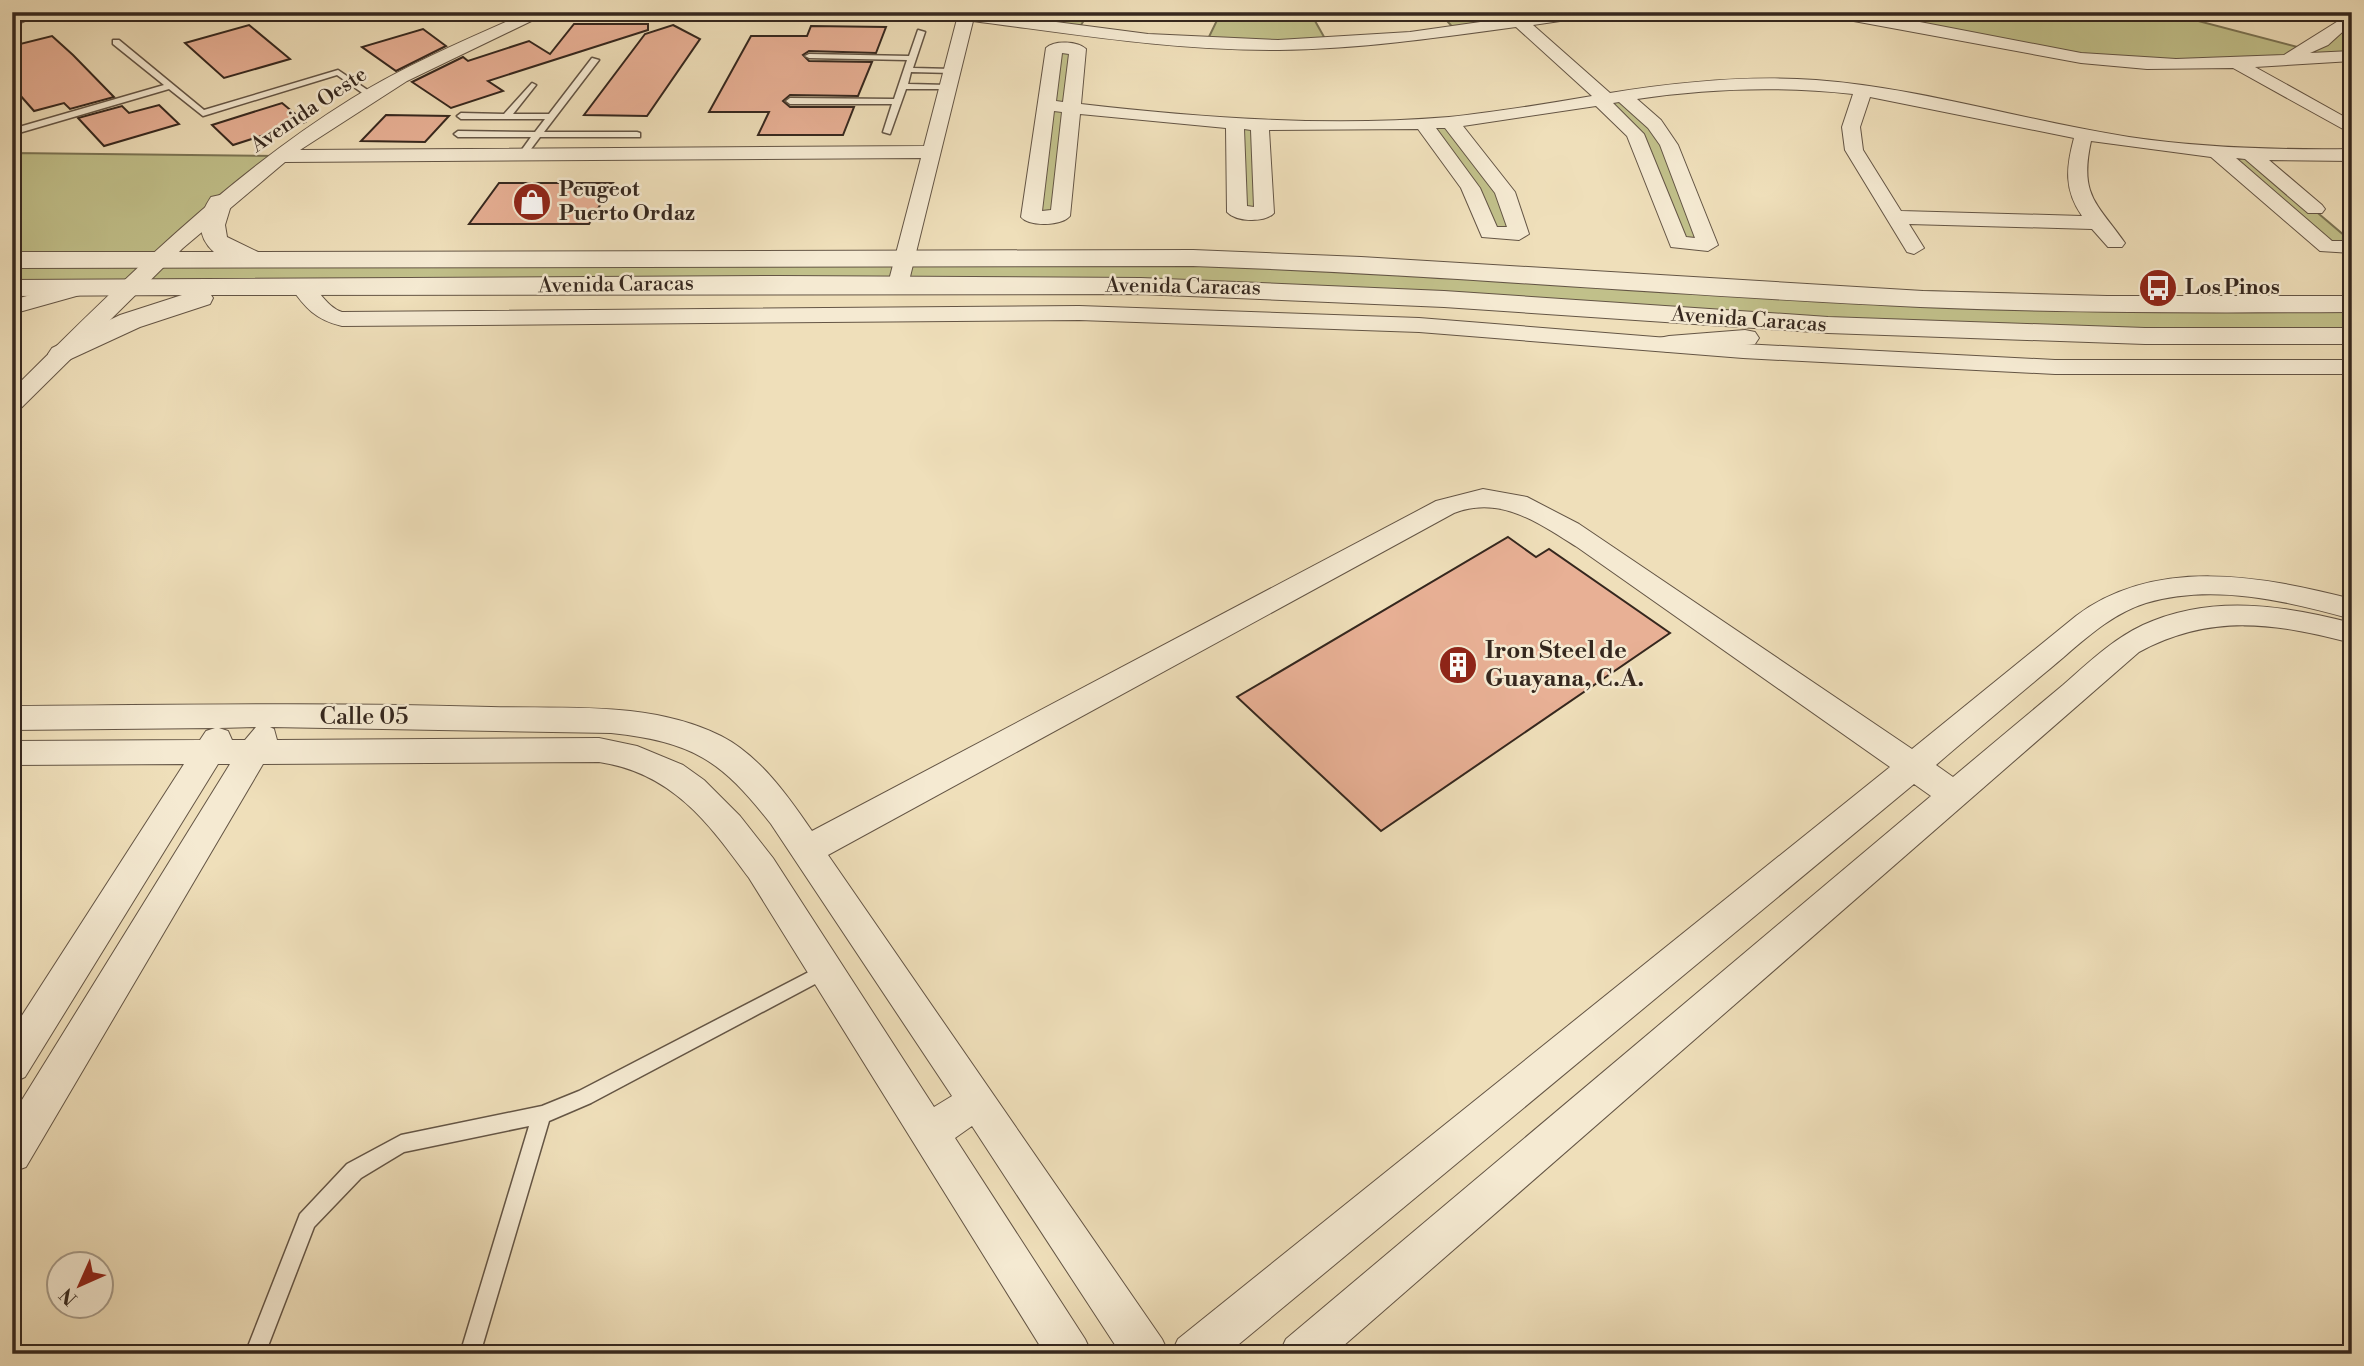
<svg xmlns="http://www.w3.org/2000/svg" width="2364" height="1366" viewBox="0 0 2364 1366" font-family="'Libre Bodoni',serif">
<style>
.green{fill:#c1c08a;stroke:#7b7454;stroke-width:2}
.building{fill:#e8b095;stroke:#35271e;stroke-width:2}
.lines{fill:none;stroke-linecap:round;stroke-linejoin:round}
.service-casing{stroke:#645545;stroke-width:3}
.minor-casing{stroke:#645545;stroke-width:2}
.tertiary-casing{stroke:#645545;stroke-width:2}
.service{fill:#f5ead2;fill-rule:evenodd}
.minor{fill:#f5ead2;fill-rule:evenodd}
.tertiary{fill:#f5ead2;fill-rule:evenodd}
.labels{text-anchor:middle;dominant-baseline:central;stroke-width:5;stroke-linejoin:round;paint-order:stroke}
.far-street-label{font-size:21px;fill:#35271e;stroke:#f5ead2}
.far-poi-label{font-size:21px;font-weight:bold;fill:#35271e;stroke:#f5ead2;text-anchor:start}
.poi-label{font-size:24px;font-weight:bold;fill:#35271e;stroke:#f5ead2;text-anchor:start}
.street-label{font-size:24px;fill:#35271e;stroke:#f5ead2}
</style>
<rect width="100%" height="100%" fill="#efdfba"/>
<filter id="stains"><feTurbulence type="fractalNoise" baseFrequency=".00286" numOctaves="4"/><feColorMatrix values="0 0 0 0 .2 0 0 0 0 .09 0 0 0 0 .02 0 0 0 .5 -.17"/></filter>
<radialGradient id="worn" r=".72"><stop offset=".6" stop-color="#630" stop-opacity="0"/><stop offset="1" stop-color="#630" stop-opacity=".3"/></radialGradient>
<path class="green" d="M991,12H1089L1078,30L989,17Z
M1221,12H1310L1328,44L1206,43Z
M1439,12H1587L1456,31Z
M1832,12H2164L2305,49L2343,23V12H2352V56L2144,64Z
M1054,48L1078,49L1060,216L1031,217Z
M1624,97L1655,124L1708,245L1678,243L1640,143L1600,100Z
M1450,122L1497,178L1519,234L1489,233L1422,123Z
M1235,124L1260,125L1264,213L1237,212Z
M2218,151L2247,153L2352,242L2327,247Z
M12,153L280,156L157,258L983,256L1644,283L2352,304V336H2145L1332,293L12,288Z"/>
<path class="building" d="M574,24H648V30L488,81L503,91L451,108L412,82L463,57L468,61L529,41L550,54Z
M249,25L290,59L224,78L185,43Z
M673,25L700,39L647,116L584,115L645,34Z
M811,26L886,27L876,53L809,51L803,55L809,61L872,62L858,96L790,95L783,101L790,107H854L843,135H758L769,112H709L751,36H807Z
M423,29L446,46L396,71L362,47Z
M52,36L73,55L114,97L70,109L64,103L34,111L12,86V46Z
M282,103L305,122L233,145L212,125Z
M159,105L179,124L104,146L78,118L122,106L129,113Z
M386,115L449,116L425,142L361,141Z
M499,183H613L589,224H469Z
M1508,537L1536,557L1549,549L1670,633L1381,831L1237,697Z"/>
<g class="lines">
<defs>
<path id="service" d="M918,30L925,32L913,68L952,69L956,71L952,73L911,72L908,84L948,85L952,87L948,89H906L890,134L883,132L892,104H790L786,101L790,98L894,99L907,60L809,58L805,56L809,54L909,56Z
M113,40H119L204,110L338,70L375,95L368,97L337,75L203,116L169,89L12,135V129L164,85L113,44Z
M592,58L599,60L544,132H637L640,133V137H540L525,157L522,158L518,155L531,137H458L454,134L458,131L535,132L545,119H461L457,116L461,113L504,114L532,83L536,85L513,114H549Z
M826,963L832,965L834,970L832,975L591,1103L549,1121L480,1354H460L529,1126L404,1152L361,1178L314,1227L265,1354H245L300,1214L347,1164L401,1135L542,1106L579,1091Z"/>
<path id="minor" d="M22,12H44L12,27V16Z
M528,12H550L407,81L300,150L924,146L957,19L843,17L835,12H979L1148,34L1278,40L1410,32L1551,12H1595L1587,17L1533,25L1610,93C1678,82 1747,75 1816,80C1922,88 2025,121 2129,137C2203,148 2277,150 2352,149V161L2269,160L2322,205L2325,209L2322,213H2308L2245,159L2236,158L2332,241H2352V253L2320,251L2211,157L2091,141C2079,196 2097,203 2125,243L2122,247H2108L2092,229L1909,224L1924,248L1914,254L1907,252L1845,150L1842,127L1853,94C1780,86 1710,88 1637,99L1661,120L1678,145L1718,245L1708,251L1671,247L1627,136L1596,106L1463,126L1515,192L1529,234L1519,240L1482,237L1461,188L1418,129L1269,130L1274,213C1265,223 1236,222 1227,212L1226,128L1080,114L1070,216C1062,226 1029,227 1021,217L1046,48C1054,40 1078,41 1086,49L1081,104C1203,118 1327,127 1449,117C1497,112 1545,104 1592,96L1516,27C1437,38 1358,49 1279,50C1176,51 1074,34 973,21L907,289L899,290L888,284L921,158L285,162L183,248L20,409L12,411V390C118,285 224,178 351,99C407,64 468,39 528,12ZM1062,53L1069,54L1063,102L1056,101ZM1870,97L2074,138C2066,168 2064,190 2082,216L1901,211L1863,150L1860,127ZM1619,102L1648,128L1660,145L1695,238L1686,237L1644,134L1613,103ZM1054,111L1062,112L1051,210L1042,211ZM1436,128H1445L1495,193L1507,227H1497L1480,188ZM1244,129L1251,130L1254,207L1247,206Z
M1824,12H1868L2081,53L2176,59L2284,55L2343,18L2351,23L2349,26L2328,45L2310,53L2352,51V61L2255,67L2352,121V134L2233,68L2147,69L2081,63L1832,17Z
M301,280C318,284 324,306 342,312L1079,306L1419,318L1743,344L2055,360H2352V374H2055L1743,358L1419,332L1079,320L342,326C316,320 305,308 290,286Z
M79,282L87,283L90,288L87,293L12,314V300Z
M1483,489L1527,497L1579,524L1912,749L2076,616C2156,556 2262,576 2352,599V619C2287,601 2213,583 2146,603C2107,615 2077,647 2046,672C2009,703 1972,734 1936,765L1953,777C1990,746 2026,716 2063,685C2088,663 2113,639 2143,625C2210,594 2283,605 2352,623V643C2275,623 2212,613 2139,652L1334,1354H1279L1286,1339L1931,796L1914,784L1227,1354H1171L1178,1339L1890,767L1577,547C1538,523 1501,495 1454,513L828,855L1162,1339L1169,1354H1121L972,1126L955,1138L1085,1339L1092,1354H1045L749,878C708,822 672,773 599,762L263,764L26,1167L12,1172V1116L230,764H218L25,1077L12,1083V1031L184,764L12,765V741L200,740L206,731L215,728L12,730V706C172,705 331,702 491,707C566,709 651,701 721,736C760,756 788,796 812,831L1436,501ZM256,727L245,740H232L228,731L219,728ZM270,727L611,733C693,742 721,760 771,824L952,1096L934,1107L773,858L740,816L704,780L683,765L637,746L599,738L277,740L274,729Z"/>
<path id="tertiary" d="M220,195L229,197L232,202L225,225L227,237L258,252L1193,250L1361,257L1923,291L2107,296H2352V312C2208,313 2064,313 1920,307C1678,296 1436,274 1193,266L12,268V252H214C196,236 198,216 211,197Z
M780,276L1141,278L1444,291L1828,317L2145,328H2352V344H2145L1828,333L1444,307L1141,294L211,295L213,298L210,304L140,327L62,363L52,360L48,354L52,348L120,315L182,295L12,296V280Z
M1745,330L1755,332L1759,338L1755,344L1669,352L1659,350L1655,344L1659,338L1669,336Z"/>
</defs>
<use href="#service" class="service-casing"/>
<use href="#minor" class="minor-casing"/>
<use href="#tertiary" class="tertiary-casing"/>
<use href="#service" class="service"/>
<use href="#minor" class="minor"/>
<use href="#tertiary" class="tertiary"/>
</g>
<defs>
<symbol id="shop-disc" viewBox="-11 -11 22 22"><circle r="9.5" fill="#8f2418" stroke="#f5ead2"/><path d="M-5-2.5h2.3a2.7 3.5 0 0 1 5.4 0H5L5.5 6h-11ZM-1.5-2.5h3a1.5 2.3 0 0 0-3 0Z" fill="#fff"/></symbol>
<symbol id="bus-disc" viewBox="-11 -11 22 22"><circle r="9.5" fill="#8f2418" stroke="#f5ead2"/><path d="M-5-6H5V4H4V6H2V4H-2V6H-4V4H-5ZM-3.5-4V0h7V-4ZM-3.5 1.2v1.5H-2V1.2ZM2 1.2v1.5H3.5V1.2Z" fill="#fff"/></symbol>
<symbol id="building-disc" viewBox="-11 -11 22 22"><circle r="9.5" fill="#8f2418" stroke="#f5ead2"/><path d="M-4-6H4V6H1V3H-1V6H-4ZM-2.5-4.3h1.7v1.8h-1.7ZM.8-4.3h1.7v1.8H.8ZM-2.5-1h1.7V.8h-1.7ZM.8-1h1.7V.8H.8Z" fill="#fff"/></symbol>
</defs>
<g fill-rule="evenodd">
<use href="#shop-disc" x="510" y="180" width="44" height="44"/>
<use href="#bus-disc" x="2136" y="266" width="44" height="44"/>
<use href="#building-disc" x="1436" y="643" width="44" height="44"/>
</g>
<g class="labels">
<g class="far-street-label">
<text transform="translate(309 110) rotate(-34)">Avenida Oeste</text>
<text transform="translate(616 285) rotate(-1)">Avenida Caracas</text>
<text transform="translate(1183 287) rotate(1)">Avenida Caracas</text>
<text transform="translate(1749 320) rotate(4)">Avenida Caracas</text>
</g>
<g class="far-poi-label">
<text x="559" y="190">Peugeot<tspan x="559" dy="24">Puerto Ordaz</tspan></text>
<text x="2185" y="288">Los Pinos</text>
</g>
<g class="poi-label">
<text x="1485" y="651">Iron Steel de<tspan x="1485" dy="28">Guayana, C.A.</tspan></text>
</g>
<g class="street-label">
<text x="364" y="717">Calle 05</text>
</g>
</g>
<rect width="2364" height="1366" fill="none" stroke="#efdfba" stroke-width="42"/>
<rect x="14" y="14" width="2336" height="1338" fill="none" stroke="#35271e" stroke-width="3.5"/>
<rect x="21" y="21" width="2322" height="1324" fill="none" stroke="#35271e" stroke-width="2"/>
<g transform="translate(80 1285) rotate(225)"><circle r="33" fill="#f5ead2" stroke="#a89c8a" stroke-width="2"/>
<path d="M0-5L12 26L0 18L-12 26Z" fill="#8f2418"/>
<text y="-10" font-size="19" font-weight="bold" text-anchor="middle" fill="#35271e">N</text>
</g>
<rect width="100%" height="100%" filter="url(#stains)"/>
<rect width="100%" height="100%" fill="url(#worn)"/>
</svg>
